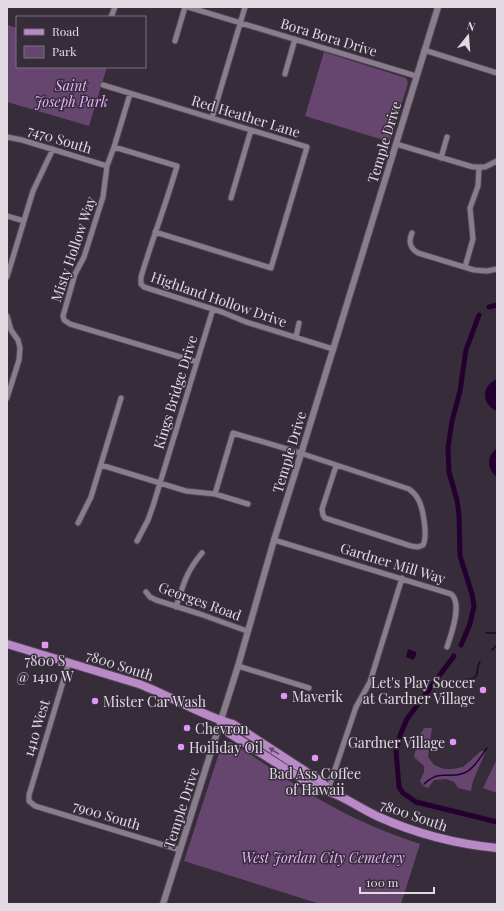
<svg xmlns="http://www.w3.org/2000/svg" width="504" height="911" viewBox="0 0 504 911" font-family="'Playfair Display',serif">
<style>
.green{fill:#66466f}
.water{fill:#24002e}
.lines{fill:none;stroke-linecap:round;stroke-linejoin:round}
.stream{stroke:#24002e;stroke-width:1.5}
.canal{stroke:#24002e;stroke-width:5}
.minor-casing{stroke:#514753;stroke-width:7}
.tertiary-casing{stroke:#514753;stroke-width:8}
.primary-casing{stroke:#514753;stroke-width:10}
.minor{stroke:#897c8c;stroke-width:5}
.tertiary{stroke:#897c8c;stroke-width:6}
.primary{stroke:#ba8ac8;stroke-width:8}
.rail{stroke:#b8b0ba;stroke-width:1.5}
.oneway{fill:#644d6c}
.poi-dot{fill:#de98f2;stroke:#362c3a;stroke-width:1.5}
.labels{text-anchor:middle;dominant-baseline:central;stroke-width:3;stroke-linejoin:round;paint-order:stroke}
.street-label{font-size:14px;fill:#e1dae3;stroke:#362c3a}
.park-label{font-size:14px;font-style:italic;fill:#ebb0fd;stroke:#362c3a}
.poi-label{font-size:14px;fill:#e1dae3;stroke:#362c3a;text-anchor:start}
</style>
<rect width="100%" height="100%" fill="#362c3a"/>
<path class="green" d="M7,25L17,28V67H107L89,126L7,102Z
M324,52L406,78L408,83L390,142L305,116Z
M424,728H432L428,757L434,765L444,769H452L463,767L481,751H486L473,781L471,791L458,788L454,782L446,779L434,780L428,788L422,785L420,781L424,772V766L414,757L418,739Z
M228,742H231C266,764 299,789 335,808C362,823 391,834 420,844L401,904H320L184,861L221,747L223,743Z
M497,759V793L483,788Z"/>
<path class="water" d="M497,379V411C481,405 481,385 497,379Z
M497,448V477C486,469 487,456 497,448Z
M408,649L416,652V656L413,660L406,657Z"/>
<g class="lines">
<path class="stream" d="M486,633H497
M492,650L497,645
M462,681C467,678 471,680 475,677C479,674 476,667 480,662
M424,784C441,768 448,780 464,773C474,769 481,756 487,748"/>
<path class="canal" d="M489,307L497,305
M461,645L470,624L474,606L472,594L460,556L459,515L457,500L449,472L448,448L452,421L460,391L466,350L479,315
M454,656L407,719L401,733L396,750L399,787L403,793L416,802L497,822"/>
<defs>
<path id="minor" d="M188,7L416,76
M111,17L115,7
M175,41L185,7
M424,50L497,73
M285,74L295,39
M103,85L307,147L271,268L155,232
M130,94L114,147L107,166L103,197L84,257L75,274L63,316L64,320L70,324L197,362
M212,118L245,7
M7,137L22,140L107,166
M396,144L473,167H485L497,161
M114,147L177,166C166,204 152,240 141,277V284L144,287L222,312L246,322L333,349
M441,158L447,137
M231,198L251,130
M7,216L24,221
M412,233C408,242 410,248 418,253L474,270L487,271L497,269
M465,267L473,239L470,208L478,186L479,168
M7,277L33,191L53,149
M7,316L11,330L18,340L20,348L19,360L7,398
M296,337L299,323
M101,465L186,491L215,494L248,504
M215,494L233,433L294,451L409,489C413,492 416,495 418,499C423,507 428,536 423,545L418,547L411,546L325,518L323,515L322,509L336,466
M78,523L91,497L121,398
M274,540L451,594C463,603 451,635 447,647
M137,541L148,520L153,506L213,309
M146,592L150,597L156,600L200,614L247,631
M176,607C184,583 186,572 202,553
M69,662L29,795V801L35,806L180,850
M238,666L309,688
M328,790L356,707L370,682L402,578"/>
<path id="tertiary" d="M163,904L238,666L274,540L301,454L438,7"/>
<path id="primary" d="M7,644L139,684C171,696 200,715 233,724L322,782L328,790
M220,721L229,733L316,788C338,792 359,808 379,817C417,834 457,844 497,848"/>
</defs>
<use href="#minor" class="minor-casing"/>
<use href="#tertiary" class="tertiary-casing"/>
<use href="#primary" class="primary-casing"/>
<use href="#minor" class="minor"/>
<use href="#tertiary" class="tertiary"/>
<use href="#primary" class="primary"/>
<path class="rail" d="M11,904H16"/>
</g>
<defs><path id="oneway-solid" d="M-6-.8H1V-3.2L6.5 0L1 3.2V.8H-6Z"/></defs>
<use class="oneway" href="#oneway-solid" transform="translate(274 751) rotate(-147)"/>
<g class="poi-dot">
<rect x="41" y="641" width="8" height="8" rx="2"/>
<circle cx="483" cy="690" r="4"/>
<circle cx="284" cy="696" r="4"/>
<circle cx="95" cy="701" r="4"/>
<circle cx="187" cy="728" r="4"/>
<circle cx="453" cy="742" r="4"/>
<circle cx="181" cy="747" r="4"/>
<circle cx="315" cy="758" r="4"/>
</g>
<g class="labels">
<g class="street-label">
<text transform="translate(329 37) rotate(17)">Bora Bora Drive</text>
<text transform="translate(246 116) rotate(17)">Red Heather Lane</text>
<text transform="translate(60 139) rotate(17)">7470 South</text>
<text transform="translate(384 142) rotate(-73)">Temple Drive</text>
<text transform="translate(73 249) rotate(-71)">Misty Hollow Way</text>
<text transform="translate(219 299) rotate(19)">Highland Hollow Drive</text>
<text transform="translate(175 392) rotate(-73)">Kings Bridge Drive</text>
<text transform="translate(289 452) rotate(-73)">Temple Drive</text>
<text transform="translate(393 563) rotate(17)">Gardner Mill Way</text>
<text transform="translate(200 601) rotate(20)">Georges Road</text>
<text transform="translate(120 665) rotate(18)">7800 South</text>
<text transform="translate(36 728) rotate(-73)">1410 West</text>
<text transform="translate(181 808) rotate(-72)">Temple Drive</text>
<text transform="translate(107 815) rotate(17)">7900 South</text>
<text transform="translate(414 815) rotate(19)">7800 South</text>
</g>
<g class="park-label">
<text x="71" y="85">Saint<tspan x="71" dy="16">Joseph Park</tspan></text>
<text x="323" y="857">West Jordan City Cemetery</text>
</g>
<g class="poi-label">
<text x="45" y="660" text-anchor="middle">7800 S<tspan x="45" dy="16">@ 1410 W</tspan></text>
<text x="475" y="682" text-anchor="end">Let's Play Soccer<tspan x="475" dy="16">at Gardner Village</tspan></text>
<text x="292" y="696">Maverik</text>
<text x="103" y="701">Mister Car Wash</text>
<text x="195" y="728">Chevron</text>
<text x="445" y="742" text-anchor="end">Gardner Village</text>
<text x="189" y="747">Hoiliday Oil</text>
<text x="315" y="773" text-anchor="middle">Bad Ass Coffee<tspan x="315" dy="16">of Hawaii</tspan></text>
</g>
</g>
<rect width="504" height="911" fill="none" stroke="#e1dae3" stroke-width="16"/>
<rect x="16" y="16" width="130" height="52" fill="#362c3a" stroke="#7a727e"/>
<rect x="24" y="29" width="20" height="6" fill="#ba8ac8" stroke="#7a727e"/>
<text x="52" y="36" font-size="12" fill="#e1dae3">Road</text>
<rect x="24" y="46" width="20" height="12" fill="#66466f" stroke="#7a727e"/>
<text x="52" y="56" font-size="12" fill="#e1dae3">Park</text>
<g transform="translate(468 36) rotate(17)" stroke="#362c3a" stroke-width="3" paint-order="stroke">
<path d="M0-3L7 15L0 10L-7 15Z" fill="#e1dae3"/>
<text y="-6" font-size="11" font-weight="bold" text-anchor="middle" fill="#e1dae3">N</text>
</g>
<path d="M360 887v6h74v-6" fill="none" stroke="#e1dae3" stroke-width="2"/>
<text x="366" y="887" font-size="12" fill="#e1dae3" stroke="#362c3a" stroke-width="3" paint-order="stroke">100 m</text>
</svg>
